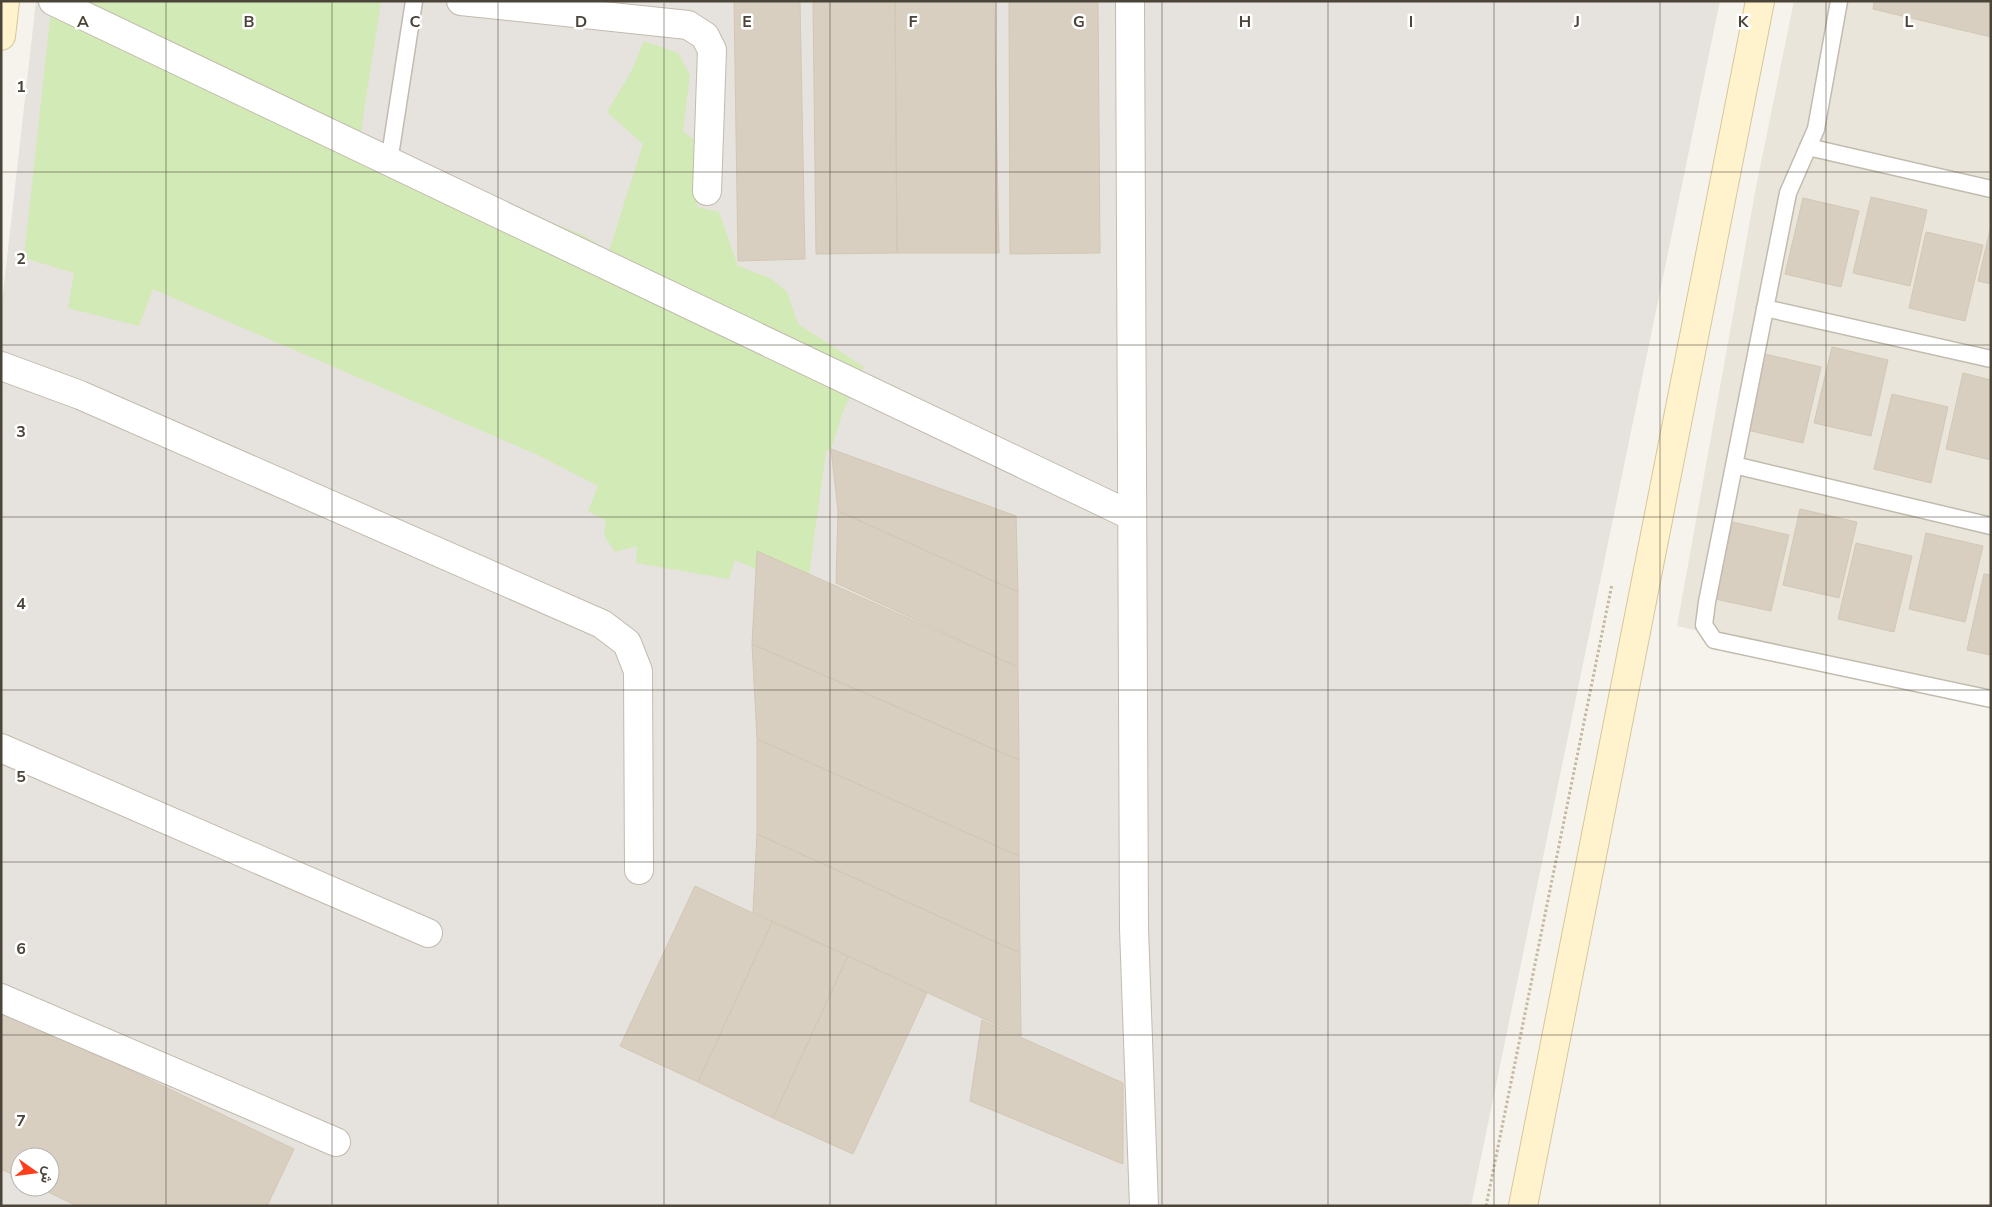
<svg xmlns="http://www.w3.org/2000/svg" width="1992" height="1207" viewBox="0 0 1992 1207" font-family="'Nunito Sans',Vazirmatn,sans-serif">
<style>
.residential{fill:#eae5da}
.industrial{fill:#e6e2dd;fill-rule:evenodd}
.green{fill:#d2eab5}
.building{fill:#d8cfc1;stroke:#d3c7b4}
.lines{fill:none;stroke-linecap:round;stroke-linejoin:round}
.lane-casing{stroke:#c2bbae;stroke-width:19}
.street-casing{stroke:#c2bbae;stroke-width:30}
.secondary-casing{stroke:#d6c79b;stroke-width:30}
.path{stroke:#c4b79f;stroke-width:3;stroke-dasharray:2.5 2.5;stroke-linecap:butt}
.lane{stroke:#fff;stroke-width:16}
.street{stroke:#fff;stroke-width:28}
.secondary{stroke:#fff3cd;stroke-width:28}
.grid{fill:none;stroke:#4b4439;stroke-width:1;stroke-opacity:0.55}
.grid-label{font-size:16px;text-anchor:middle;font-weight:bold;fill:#4b4439;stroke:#fff;stroke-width:5;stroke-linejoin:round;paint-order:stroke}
</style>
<rect width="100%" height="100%" fill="#f6f3ec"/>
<path class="residential" d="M1794,1H1991V701L1677,626L1756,187Z"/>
<path class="industrial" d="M36,1H1720L1471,1206H1V311ZM20,1157H50V1187H20Z"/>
<path class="green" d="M52,1H381L359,144L583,235L609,251L643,144L607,112L631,72L644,41L678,53L690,75L683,131L696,141L697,207L719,212L738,266L770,278L787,292L798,324L864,367L843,411L831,449L826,451L807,590L735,560L729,579L636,563L637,546L615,552L604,535L606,521L588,511L598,486L540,456L153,289L139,326L68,308L74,273L24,258Z"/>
<path class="building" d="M734,1H800L805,259L738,261Z
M813,1H895L897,253L816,254Z
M895,1H994L999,253H897Z
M1009,1H1098L1100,253L1010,254Z
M1874,1H1991V37L1873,9Z
M1871,197L1927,210L1910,286L1853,273Z
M1803,198L1859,211L1841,287L1785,274Z
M1991,226V284L1978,281Z
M1926,232L1983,245L1965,321L1909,308Z
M1832,347L1888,360L1871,436L1814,423Z
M1765,354L1821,367L1803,443L1747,430Z
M1963,373L1991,380V460L1946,449Z
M1892,394L1948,407L1931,483L1874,469Z
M831,449L1016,516L1018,592L838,511Z
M1800,509L1857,522L1839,598L1783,585Z
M838,511L1018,592V667L836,583Z
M1733,522L1789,535L1771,611L1715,599Z
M1926,533L1983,546L1965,622L1909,609Z
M1856,543L1912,556L1894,632L1838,619Z
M757,551L1018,667L1019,760L752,644Z
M1984,574L1991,575V655L1967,650Z
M752,644L1019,760V856L757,739Z
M757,739L1019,856L1020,953L757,834Z
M757,834L1020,953L1021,1036L753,912Z
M695,886L772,922L698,1082L620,1046Z
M772,922L848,956L773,1118L698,1082Z
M848,956L927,993L853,1154L773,1118Z
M5,1010L294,1149L267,1206H77L38,1187H50V1157H20V1178L1,1169V1018Z
M982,1020L1123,1083V1164L970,1101Z"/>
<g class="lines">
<defs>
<path id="lane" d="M1839,1L1816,129L1788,193L1707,602L1704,625L1714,640L1991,699
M1808,147L1991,189
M389,162L414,1
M1765,308L1991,359
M1734,465L1991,526"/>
<path id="street" d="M53,1L1132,516
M461,1L688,25L705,36L712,50L707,191
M1130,1L1134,929L1144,1206
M1,366L80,395L602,624L627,643L638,671L639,870
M1,748L428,933
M1,998L336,1142"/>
<path id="secondary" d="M1,36L5,1
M1523,1206L1760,1"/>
</defs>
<use href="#lane" class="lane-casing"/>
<use href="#street" class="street-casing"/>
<use href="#secondary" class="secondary-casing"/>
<path class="path" d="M1486,1206L1612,584"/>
<use href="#lane" class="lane"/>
<use href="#street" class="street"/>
<use href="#secondary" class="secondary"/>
</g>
<path class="grid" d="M166,1V1206M332,1V1206M498,1V1206M664,1V1206M830,1V1206M996,1V1206M1162,1V1206M1328,1V1206M1494,1V1206M1660,1V1206M1826,1V1206M1,172H1991M1,345H1991M1,517H1991M1,690H1991M1,862H1991M1,1035H1991"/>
<g class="grid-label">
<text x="83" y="27">A</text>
<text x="249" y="27">B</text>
<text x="415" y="27">C</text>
<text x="581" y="27">D</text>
<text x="747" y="27">E</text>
<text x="913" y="27">F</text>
<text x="1079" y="27">G</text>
<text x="1245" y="27">H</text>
<text x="1411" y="27">I</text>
<text x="1577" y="27">J</text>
<text x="1743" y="27">K</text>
<text x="1909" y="27">L</text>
<text x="21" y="92">1</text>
<text x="21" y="264">2</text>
<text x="21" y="437">3</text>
<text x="21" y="609">4</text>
<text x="21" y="782">5</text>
<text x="21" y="954">6</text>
<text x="21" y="1126">7</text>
</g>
<rect width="1992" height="1207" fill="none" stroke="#4b4439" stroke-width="5"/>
<g transform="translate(35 1172) rotate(104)"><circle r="24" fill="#ffffff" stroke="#b7b4b0"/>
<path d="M0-4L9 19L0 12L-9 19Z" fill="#fc3f1d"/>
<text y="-8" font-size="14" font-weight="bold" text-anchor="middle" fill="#4b4439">ش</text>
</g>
</svg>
